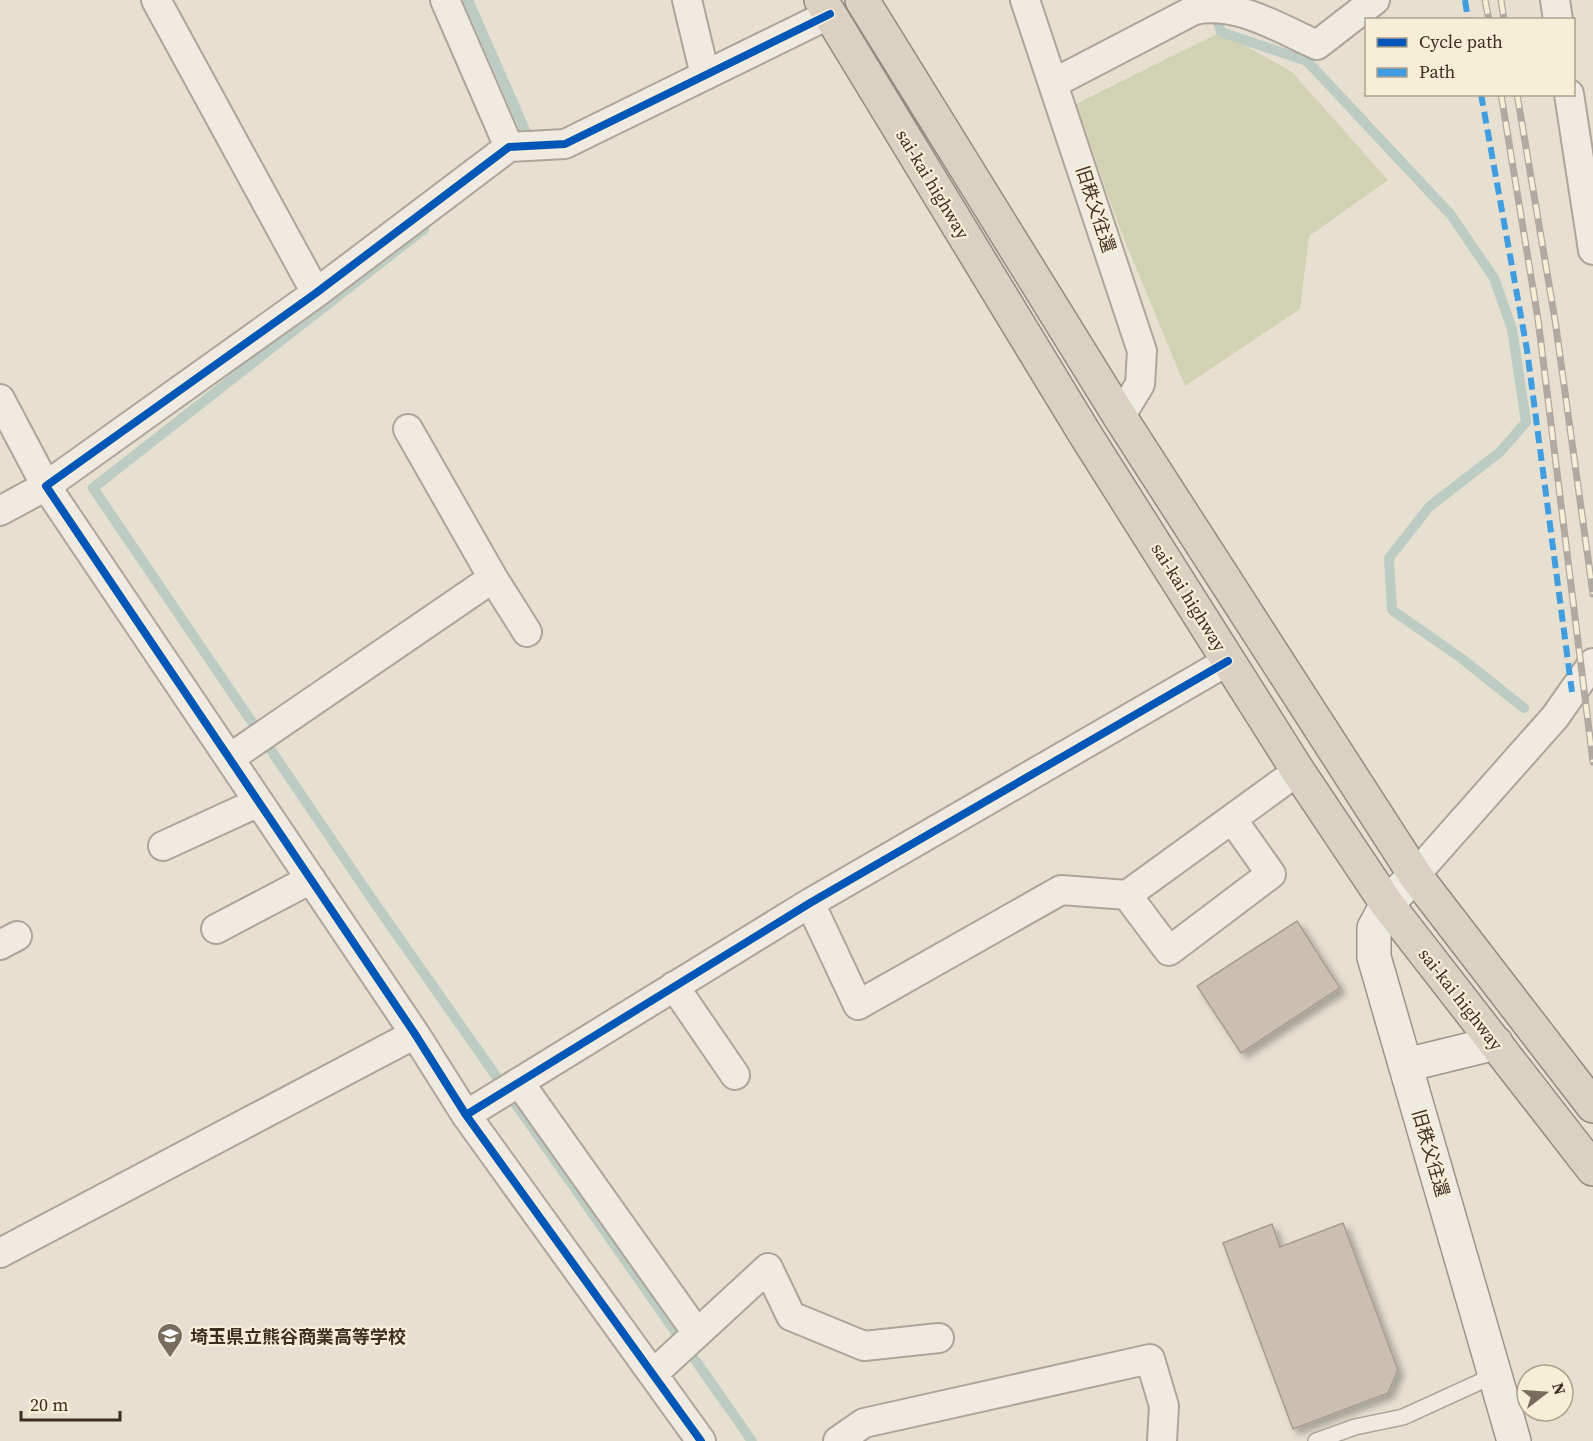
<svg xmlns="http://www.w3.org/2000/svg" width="1593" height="1441" viewBox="0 0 1593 1441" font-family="'Source Serif 4','Noto Sans JP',serif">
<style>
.cemetery{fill:#d1d1b3}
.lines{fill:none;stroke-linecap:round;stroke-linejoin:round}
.stream{stroke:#bcccc2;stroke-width:10}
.building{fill:#cbbfb2;stroke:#a89c90;stroke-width:1.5;filter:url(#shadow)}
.lane-casing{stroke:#ada599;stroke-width:18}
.street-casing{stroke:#ada599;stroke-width:32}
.secondary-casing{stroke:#9c958a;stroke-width:36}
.highway-casing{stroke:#928b80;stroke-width:36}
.lane{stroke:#efebe3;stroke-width:15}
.street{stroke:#efebe3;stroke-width:28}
.secondary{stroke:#efebe3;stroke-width:33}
.highway{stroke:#dad1c2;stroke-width:33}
.rail-casing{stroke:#afaaa2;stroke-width:7}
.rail{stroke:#f7eed8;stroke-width:4.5;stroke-dasharray:14;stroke-linecap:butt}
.quiet{stroke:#3f9de0;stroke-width:6;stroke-dasharray:12 6;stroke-linecap:butt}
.cycleway-casing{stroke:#f7eed8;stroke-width:11}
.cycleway{stroke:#0057b8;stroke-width:8}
.labels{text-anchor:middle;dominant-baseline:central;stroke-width:4.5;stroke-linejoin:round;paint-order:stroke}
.street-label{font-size:18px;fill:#3d2e20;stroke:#f7eed8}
.poi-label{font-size:18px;font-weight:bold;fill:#3d2e20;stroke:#f7eed8;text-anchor:start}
</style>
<defs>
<filter id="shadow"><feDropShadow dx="5.5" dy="5.5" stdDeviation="3" flood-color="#0004"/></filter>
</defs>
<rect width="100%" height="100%" fill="#e7e0d1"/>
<path class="cemetery" d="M1221,32L1292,72L1388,180L1309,236L1300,309L1185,386L1120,229L1076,104Z"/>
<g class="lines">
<path class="stream" d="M468,0L525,130L517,144
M1214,10L1221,32L1307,61L1451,215L1494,278L1512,329L1526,422L1500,452L1430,506L1389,558L1392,610L1461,658L1524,708
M424,229L93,488L374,902L752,1441"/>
</g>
<path class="building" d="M1297,921L1340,988L1241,1053L1197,986Z
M1343,1223L1398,1370L1388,1393L1293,1429L1223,1243L1272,1224L1280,1247Z"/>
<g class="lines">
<defs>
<path id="lane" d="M1316,1441L1355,1427L1403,1417L1495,1375"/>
<path id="street" d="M156,0L316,293
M445,0L509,147
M687,0L705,75
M1025,0L1142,351L1140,384L1120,417
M1555,0L1558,20
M1054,83L1194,10C1237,1 1279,28 1317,45L1375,0
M1569,94L1593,250
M0,399L46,486L0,511
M493,578L527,632
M230,758L493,578L408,429
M163,846L259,802
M1415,875L1555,717L1593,663
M1127,895L1169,951L1271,874L1232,819
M810,903L858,1005L1061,890L1127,895L1298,771
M216,929L311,879
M0,945L17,936
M674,986L735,1075
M519,1082L697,1333
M466,1115L810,903L1228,661
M0,1253L415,1034
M653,1374L768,1268L791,1316L864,1346L939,1338
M701,1441L466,1115L415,1034L46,486L316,293L509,147L565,144L830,14
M838,1441L864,1423L1150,1359L1164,1406L1162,1441"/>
<path id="secondary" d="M1415,875L1387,904L1374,928V957L1514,1441
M1406,1065L1496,1043"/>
<path id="highway" d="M821,0L1085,434L1298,771L1387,904L1593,1169
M862,0L1120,417L1415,875L1593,1106"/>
</defs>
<use href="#lane" class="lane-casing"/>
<use href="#street" class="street-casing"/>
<use href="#secondary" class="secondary-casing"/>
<use href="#highway" class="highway-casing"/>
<use href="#lane" class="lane"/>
<use href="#street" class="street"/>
<use href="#secondary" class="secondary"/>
<use href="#highway" class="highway"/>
<defs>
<path id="rail" d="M1485,0L1489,20
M1501,0L1504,20
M1501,94L1538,319L1593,762
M1517,94L1555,320L1593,594"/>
</defs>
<use href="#rail" class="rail-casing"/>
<use href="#rail" class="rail"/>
<path class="quiet" d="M1465,0L1468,20
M1481,94L1527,350L1572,692"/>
<defs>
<path id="cycleway" d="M466,1115L810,903L1228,661
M701,1441L466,1115L415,1034L46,486L316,293L509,147L565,144L830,14"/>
</defs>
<use href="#cycleway" class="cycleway-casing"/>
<use href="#cycleway" class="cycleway"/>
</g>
<defs>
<symbol id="school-pin" viewBox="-11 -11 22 30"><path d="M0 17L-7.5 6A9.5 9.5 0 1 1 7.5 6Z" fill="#786c5e" stroke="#f7eed8"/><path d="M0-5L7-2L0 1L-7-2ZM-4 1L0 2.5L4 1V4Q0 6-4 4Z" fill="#fff"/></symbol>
</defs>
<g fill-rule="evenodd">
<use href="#school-pin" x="155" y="1321" width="30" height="40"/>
</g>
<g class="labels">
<g class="street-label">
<text transform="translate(933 184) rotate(59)">sai-kai highway</text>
<text transform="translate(1096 209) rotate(72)">旧秩父往還</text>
<text transform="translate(1189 597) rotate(58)">sai-kai highway</text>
<text transform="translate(1461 999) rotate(52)">sai-kai highway</text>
<text transform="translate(1431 1153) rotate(74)">旧秩父往還</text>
</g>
<g class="poi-label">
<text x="190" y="1336">埼玉県立熊谷商業高等学校</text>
</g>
</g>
<rect x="1365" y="18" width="210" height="78" fill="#f7eed8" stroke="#ada18e" stroke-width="1.5"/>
<rect x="1377" y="38" width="30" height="9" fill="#0057b8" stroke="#ada18e" stroke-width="1.5"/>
<text x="1419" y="48" font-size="18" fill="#3d2e20">Cycle path</text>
<rect x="1377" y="68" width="30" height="9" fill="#3f9de0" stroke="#ada18e" stroke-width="1.5"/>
<text x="1419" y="78" font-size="18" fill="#3d2e20">Path</text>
<g transform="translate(1545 1393) rotate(73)"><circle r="28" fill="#f7eed8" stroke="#ada18e" stroke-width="1.5"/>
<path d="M0-4.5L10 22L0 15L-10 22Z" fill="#786c5e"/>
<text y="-9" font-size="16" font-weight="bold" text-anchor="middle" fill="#3d2e20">N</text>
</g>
<path d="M21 1411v9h99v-9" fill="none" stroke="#3d2e20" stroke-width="3"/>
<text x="30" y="1411" font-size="18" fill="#3d2e20" stroke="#f7eed8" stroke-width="4.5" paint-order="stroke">20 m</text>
</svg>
